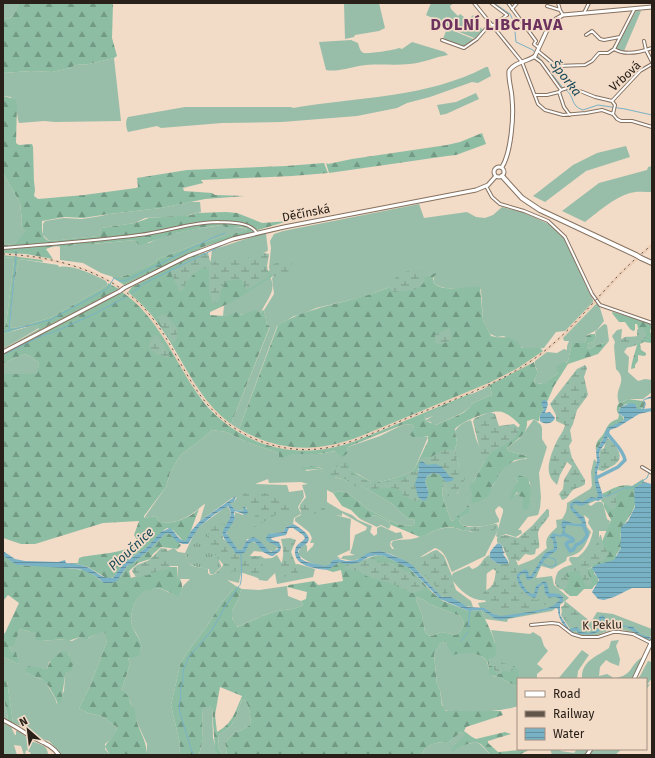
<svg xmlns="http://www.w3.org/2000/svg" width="655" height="758" viewBox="0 0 655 758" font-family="'Fira Sans',sans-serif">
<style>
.built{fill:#eccfb6}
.grass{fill:#98bea9;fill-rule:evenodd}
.forest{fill:url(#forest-firs);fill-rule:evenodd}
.wetland{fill:url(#wetland-marsh)}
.park{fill:url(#park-tufts)}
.water{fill:url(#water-rules)}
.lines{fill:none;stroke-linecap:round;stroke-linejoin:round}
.stream{stroke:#79b2c5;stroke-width:1}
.river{stroke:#79b2c5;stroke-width:3.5}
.street-casing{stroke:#867260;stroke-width:4}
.secondary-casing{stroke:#867260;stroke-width:5}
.primary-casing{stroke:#867260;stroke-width:6}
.street{stroke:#fff;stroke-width:2}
.secondary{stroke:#fff;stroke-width:3}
.primary{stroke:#fff;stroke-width:4}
.rail{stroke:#61554a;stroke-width:1;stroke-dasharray:2 4;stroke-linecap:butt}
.secondary-bridge-casing{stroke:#867260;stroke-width:5;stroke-linecap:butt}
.primary-bridge-casing{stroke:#867260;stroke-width:6;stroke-linecap:butt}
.secondary-bridge{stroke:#fff;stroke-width:3}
.primary-bridge{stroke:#fff;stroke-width:4}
.labels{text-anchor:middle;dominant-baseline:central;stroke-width:3.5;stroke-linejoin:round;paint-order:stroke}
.street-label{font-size:12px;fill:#282019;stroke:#f2dbc7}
.water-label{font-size:13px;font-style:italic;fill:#1a4b59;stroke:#f2dbc7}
.district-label{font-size:16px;font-weight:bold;letter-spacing:1px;fill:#6c325d;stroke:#f2dbc7}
</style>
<defs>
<pattern id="forest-firs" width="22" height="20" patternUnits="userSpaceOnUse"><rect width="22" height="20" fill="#8dbea4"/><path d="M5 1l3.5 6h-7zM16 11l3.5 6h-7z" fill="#739a85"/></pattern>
<pattern id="wetland-marsh" width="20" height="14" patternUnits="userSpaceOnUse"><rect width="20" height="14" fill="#98bea9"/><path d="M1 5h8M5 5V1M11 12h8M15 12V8" fill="none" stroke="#7c9a89"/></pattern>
<pattern id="park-tufts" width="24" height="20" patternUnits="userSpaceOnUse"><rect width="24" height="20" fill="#98bea9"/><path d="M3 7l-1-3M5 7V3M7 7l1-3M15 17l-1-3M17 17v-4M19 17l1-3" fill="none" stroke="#7c9a89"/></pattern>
<pattern id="water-rules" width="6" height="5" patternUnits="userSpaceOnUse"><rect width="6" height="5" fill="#79b2c5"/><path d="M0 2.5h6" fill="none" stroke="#63909f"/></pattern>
</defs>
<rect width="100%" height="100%" fill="#f2dbc7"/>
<path class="built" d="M652,243V247L623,273L568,333L544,354L520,370L493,384L355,441L326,449L303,451L281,449L258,442L237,431L220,419L198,394L129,296L112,284L89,272L67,265L42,260L3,255V253H8L42,257L60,261L90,270L113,282L138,300L155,320L200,393L222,417L231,424L253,437L288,447L303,448L325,446L354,439L491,382L518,368L543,351L566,331L621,271Z"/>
<path class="grass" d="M3,3H19L15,13L9,19L3,18Z
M344,3H379L385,28L379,31L355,35L354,37L345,39Z
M431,3H454L450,6L451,9L458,16L460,14L468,20L473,15L480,22L478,25L483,30L478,37L474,38L447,27V25L426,15Z
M636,11H641L624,51L615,49Z
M447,28L473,39L474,41C460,50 459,46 444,40L443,39Z
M351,40L358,43C359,46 360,52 364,53C368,54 395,50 399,48L402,49L412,42L445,52L448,55C435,57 423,63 409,64C393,66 375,63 359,66C347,68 338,72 326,70L319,42Z
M114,58L121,121L55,122L44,121L19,123L18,120L17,113L11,97L3,96V73L31,71L52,72L70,68L76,65L89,64Z
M486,67H488L491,76L478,83L472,82L430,97L407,103L397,108L357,116L282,122L222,123L161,128L157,126L128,132C126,128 125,121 128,117L185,107H291L293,108C358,97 427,98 486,67Z
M476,93L479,99L446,114L440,115V114L437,105L456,102Z
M626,146L630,157L586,171L545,202L533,196L573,165L597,153Z
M652,166V192C645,192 637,191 630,193C613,198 598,212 585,222L562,211L599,183L647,170L648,167Z
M3,173L20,203L22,221L21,228L27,231L14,244L3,245Z
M190,202H200L201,212L185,216L145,218L135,223L101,228L99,236L51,241L48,240L43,235V224L45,221L64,218L82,219L101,216L109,214L161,208Z
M419,204L424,218L467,212L476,217L485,218L493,215L502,207L525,213L553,226L564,238L593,300V302L567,329L565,331L556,332L544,348C523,351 521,348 504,336L497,337L490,334L483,320L481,290L479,287C467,288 441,292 433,282L435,273L425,278L384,289L367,296L316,308L300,315L294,316L277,326L239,429L231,424L270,327L267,325L264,310L274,294L272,278L275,275L274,267L269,268L271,248L270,241L274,234L283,231Z
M222,225C230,229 240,225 248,230L197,244L158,259L154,263L132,274L116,278L101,273L83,263L60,260V246L64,248L70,245L77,244H93L135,240L149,243C171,231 198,229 222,225Z
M264,233L266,234L268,250L266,252L253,256L250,262L210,266L212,250Z
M3,257L14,258V261L6,325L3,328Z
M19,259L58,265L59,267C73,264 94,275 106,281L108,285L52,317L24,326L13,328L11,327L10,323L13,288Z
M270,277C278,291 265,301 261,313L223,316L224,306Z
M597,303L600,308L604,321L597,330L587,335V338L584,343H572L568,361C564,364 559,367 558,373L548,380V384L545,385L540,383L536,384L534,380C542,368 533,369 535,361L547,352L557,353L564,349L567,350V346L569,341H564L563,338Z
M604,324L607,325L609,341C605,344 602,343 597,345C594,346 593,348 589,349L587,347V344L593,342L596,337L595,332Z
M34,325L40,326L39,328L3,349V334Z
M622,329L621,339L628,346L624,352L629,357L628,372L638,381L645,379L652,380V392L643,399H628L621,403H619C613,389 629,381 616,369L614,346L615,342L612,336L617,330Z
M25,354L30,356L39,363L38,374H3V364C10,359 17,358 25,354Z
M490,386L492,395L473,403L469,408L462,413L436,425L432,424L431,422L426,421V420L433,416L425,419L424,416L426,414Z
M534,419L541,425L542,428V439L547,447L539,473L541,497L540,508L538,515L528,517L518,530H521L522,533L516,537L506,534L497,537L496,536L503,512V509L499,506L495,510L496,514L499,519V522C487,527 473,528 462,525L459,521L462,517L468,513L469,506L468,505L454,521L451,520C447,509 440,497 443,485H444L447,493L457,494L460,487L457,469L459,467L455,449L457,443L455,431C459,425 464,422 471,420L476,439L485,460L473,483H470L473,494L472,498L489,492C491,487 494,484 496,481C497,477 495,478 497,475C504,465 515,459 527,459V456L508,451L507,448L520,438ZM516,477L530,482L531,499L523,502V497L518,495L521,492H518L514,496H511C513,493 514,487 518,482Z
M404,424L413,425L414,428V438L423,436L428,437L415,468L412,472L396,478L379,482H371L358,474L352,472L348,467L337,466L330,471L317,467H305L306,471L319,469L326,474L337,478L343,479L357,487L362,486L391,503L408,519L415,520L414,525L406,526L397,524L367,509L348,493L340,491L333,493L327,490V502L342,511L352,515L358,520L372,526L370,532L374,536L377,534V528L381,526L396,533L401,532L403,538L391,541L390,545L392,549H394L391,544L393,541C400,539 406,540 412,539C430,535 445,521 463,531L467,530L470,532L498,527V530L485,556L452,572C447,562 447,552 435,548L420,557C425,557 430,551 437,550L444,556L452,576L453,573L469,566L472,569C476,569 482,563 483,560L485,558L487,561L486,600C472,602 461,591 453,581L456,590L471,601L473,607C465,607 459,603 453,599C449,595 444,599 439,595C434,590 430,584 425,579C414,566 401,557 384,552C372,549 366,558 355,560C348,561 343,558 337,559C332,560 332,564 328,566C321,568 302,560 298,554L300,548L305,544L307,546V552L313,546L314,543H310L312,538L309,532L295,521V518L301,515L300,505L306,497L302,485L308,484L301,482L269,483L268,479L255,484C265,484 276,485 287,485L289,492L303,490L304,497L298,507L301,514L294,518L293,524L286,527L283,532L270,534L271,543L275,544L278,547L273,552L266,549L257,539H247L242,550H238L227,536C225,529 232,524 235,519V512L243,515L247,508L244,507V511L235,510L230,503L234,502L237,497L232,498L200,521L205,504L203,505C190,517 178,523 160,523L156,516L144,518L166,487L170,473L178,459L182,454L202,439L212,430L226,432L249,443L279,453V458L294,454H318L336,451L338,452L347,450L348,447L380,436ZM342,513L367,527L366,530L355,535L352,548L350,553L352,554L355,555L343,556L341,559L337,556L350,550V530L351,519L335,515L342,516Z
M594,459L597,462C594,474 595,484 599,495L595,501L588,504L591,506C595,503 598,500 603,503L607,519L610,521L608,531H599V538L597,549L573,566L569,560L570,557H578C587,550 591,541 593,531L588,523L589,519L584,515L587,527L591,532C584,547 584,553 567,557L566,561L552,569L541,566L536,578L552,576L554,585L569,598L565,601L591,622L597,612L613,614L652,629V633L649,640L631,632L616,628L597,635H582L572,632L561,615L565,601L552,611L508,619L507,622L485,619L478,603L491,601L530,603L504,571L534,559L547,548C544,538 550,534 557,527L556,520L562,519C566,513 567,510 567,503L590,489L592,486L591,472Z
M374,515L390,522L389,524L391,525L389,529L381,525L377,527L362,520L359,518H369Z
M219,524L223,539C230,541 233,553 240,554C246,550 247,544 252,541L259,545L263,552L254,551C245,561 241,570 239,583L227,580L236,586L220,605L207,626L186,654L180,665L171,705L180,744L179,755H147V744L135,718L134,709L131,705L130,701L121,689L123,686L130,664L128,658L140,651L142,648C140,639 137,635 133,628C128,616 134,599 144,590H152L156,588C165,589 170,595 180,594L183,586L190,579H178V566H167L164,563L165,552L174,548L178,552L185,553C189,570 194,565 208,569V573L210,575L215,574L224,566L210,547Z
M277,555L284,567L298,564L315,569L313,577L277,584L275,573L267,581L259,580L257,574L259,559L272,558Z
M287,586L288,596L301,601L303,605C295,610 287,609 278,611C264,614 250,622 236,627L232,617V610L237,602L241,590L242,589L259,590Z
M416,597L424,600L429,604L460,616C467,622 462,631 456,635L441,632L432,636L428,635L425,632L422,615L416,599Z
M20,629L30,632H35L41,641L65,639L72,641L80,637L89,638L103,630L107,636V641L90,686L79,708C86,713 93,714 101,716C106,718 111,724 117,727L115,736L105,744V749L110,755H62L49,741L38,738L30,733L27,728L13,723L7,681L4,700L8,718L7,720L3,719V657L19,664L17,661V655L12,652L9,647L16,639ZM67,653L69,655L71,662L65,676L64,691L57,704L55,698L45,681L27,673L36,668L47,669L49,662Z
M491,630L530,634L533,632L541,637L544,646L548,651L537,664L543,669L537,674V679H519L508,667L489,666V660L492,659L495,643Z
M619,640L616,646L620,659L619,666L611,663L606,660L600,667L599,676L607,674L614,678C634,676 629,664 643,657L638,671L632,679H582C581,661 596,657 609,648L611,641Z
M446,642C452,654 467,651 476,654C480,655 484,658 487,661L489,670L493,676L498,677L518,687V706C506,711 453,716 443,709L440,690L437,684L434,654L441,643Z
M582,650L589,655L578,671L577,679H558Z
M648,661L652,662V678L647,685L650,684L646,690V679H637L640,676Z
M242,699H244C250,707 251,715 250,725L240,731L235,732L225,743L227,755H222L218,746L219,735L231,726L235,719Z
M205,706L212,708L213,737L217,755H199L203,739L202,725L203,708Z
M3,723L11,727L15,735H16V731H18C23,734 27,738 32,741C39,745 48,744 48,755H29L31,753L26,750L25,755H24L21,746L14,745L17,755H3Z
M461,732L466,735L454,745L469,744L475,742L480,744L491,755H421C427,743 438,742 449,742Z
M550,749H559L561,751L574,753L577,749H622L615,755H552Z"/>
<path class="forest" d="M19,3H113L112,38L117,56L114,58L89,64L76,65L70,68L52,72L31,71L3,73V18L9,19C15,14 16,10 19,3Z
M3,96L15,99L17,104L16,143L19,145L32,144L33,147L34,181L35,190L34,196L38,199L84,195L136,188L138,187L137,178L187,170L286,166L324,163L328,173L292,176L201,180L203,183L183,188L184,191L212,193L215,195L245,196L205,199L161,208L109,214L83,218L65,217L42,221C42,229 41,239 50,241L99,236L101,228L135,223L149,218L191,215L197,213L226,212L237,213L262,223L288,221L206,246L124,285L112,277H120L131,274L154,263L158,259L197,244L247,230V229L241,227L227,228L222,225L201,228L176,233L141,245L138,244L135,240C121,241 106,243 91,244C81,244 73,243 64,248C58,245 52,246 46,249L53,259L26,254L3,253V245L14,244L26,231L21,228L22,221L20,203L3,173Z
M482,133L486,144L456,155L447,156L329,173L326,163L328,164L352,159L447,145L460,142Z
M198,253L202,262L263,275L274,267L275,275L232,302L210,312V315C220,316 228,317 236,312L241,315L255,310L261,313L262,311L264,310L267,325L270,326L231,424C198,400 184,361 161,328C152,314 141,303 128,292L132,287Z
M3,255L42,260L43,262L19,259L13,288L10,323L11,327L13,328L24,326L52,317L108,285V283L119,289L3,349L39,329V326C28,324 14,331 3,334V328L6,325L14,261V258L3,257Z
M435,273H437L433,278V282C442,294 467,285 480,287L483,320L491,336C507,340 510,332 522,348H540L543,351L518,368L491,382L361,436C317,453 280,452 239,429L278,325C305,309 336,304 365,296C374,294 382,289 391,287C406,283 421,280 435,273Z
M122,292C158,317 173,358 197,393C225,435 276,457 325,449C346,446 366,437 385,429C414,417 443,405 472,393L469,396L427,414L424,416L426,421L436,425L463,413L469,408L473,403L492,395L490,386L484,388L534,362C536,373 541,369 534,380L535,383L547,384L548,380L558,373L556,368L563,362L566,363L568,361L572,343H584L587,338L586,336L591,334H595L596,337L593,342L587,344V347L589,349C593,348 594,346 597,345C602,343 605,344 609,341L598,354L568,364L554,386L547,402L546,401L544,406V409L540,415L539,421H537L534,419L527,421C528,435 516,440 507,448L508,451L527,456L528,458L515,460L504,468L498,474L497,480L492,486L489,496L475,503H472L471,501C474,491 470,492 470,483H473L485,460L483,456L513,436L520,425C515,420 509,414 502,412C492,409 462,421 455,429V431L457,443L455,449L459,467L457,469L460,487L455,496H450L447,493L444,485H443C440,497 447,509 451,520L453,521L468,505L469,506V513L462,517L459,521L462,525L468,527L470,532L467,530L463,531C448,522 435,531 420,537L389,524L390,522L374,515L369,518H359L351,510L342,506L333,493L340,491L348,493L367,509L397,524L406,526L414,525L415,520L408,519L391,503L362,486L357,487L343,479L329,476L319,469L302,470V468C314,464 320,469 330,471C337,467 339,461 348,463L350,470L371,482H379L396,478L412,472L415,468L428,441V436L414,438L410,435L414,428L413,425L404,424L348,447L347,450L348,453L342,457L335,451L318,454H294L279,459V453L249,443L226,432L212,430L202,439L182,454L178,459L170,473L166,487L144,516V518L156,516L160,523C175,523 188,519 199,509L187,541H183L173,530L167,528L164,530L146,548L124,563L114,577L108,579L88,567L81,565L65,563H78L79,558L82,557C101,553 122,554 139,543L134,535L139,521L103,523L35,544H21L3,538V374H37L39,363L30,356L25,354C17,358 10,359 3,364V354ZM418,468L449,475L433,473L427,476L425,482L428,489L427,498L423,501L418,497Z
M613,312L652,324L650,332L652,334L651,343L644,342L640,344L641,350L646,353V355L644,356L638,355V361L635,365V368L631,369C633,353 642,340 637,324H635V330L633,331L630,329L625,322H619L612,313Z
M628,399L643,401L645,405C643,408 641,410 637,409L636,405L626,404L621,407L618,413L623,417L624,420L608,428L603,439L596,451C595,444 597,441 602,436C608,428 606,423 618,419L619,415C616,411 616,407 619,403H621Z
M518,475L527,478C533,487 532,501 527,510H524L522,507L523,497L518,496L520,492H517L512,499L510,497L515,485L518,482L516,477Z
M643,479L644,482C627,492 639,495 634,508C631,516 622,525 621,532C620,537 622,542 621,547C620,550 618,552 616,555C616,557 616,559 614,561C612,562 600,564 596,565L594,573L598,578V584L595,585L592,589H584L577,596H570L560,587L564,572L592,568L593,563L611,520L604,507V503L601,501L603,496L602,494C611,489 622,483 632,486Z
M166,533L170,534L181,545L178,549L161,547L153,554L150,559L138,563L129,571L131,578L166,567H177L178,579H180C183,585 183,592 178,596L162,589L156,588L152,590L144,591C134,599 128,616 133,628C136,635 141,640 142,648L140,651V655L136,657L128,658L130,664L123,686L121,689L128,696L131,705L135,709C135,728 146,735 147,754L110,755L105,747C110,737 114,740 117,727C111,724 106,718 101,716C93,714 86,713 79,708L90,686L107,641V636L103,631L86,639L80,637L68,641L65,639L41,641L36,640L35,632H30L20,629L14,645L9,647L12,652H16L19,664L3,657V634L5,633L19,603L8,595L3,601V556L18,565L48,566L84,570L94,575L101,581L112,583L120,577L128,565L133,563L148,551Z
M378,555L384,556L409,568L433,593L443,601L469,611L481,610C485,621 507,656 489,660V666H515L516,669L519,671L518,687L498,677L491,675C488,671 489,667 488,663C482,651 463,652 453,655L450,651L446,642L441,643L434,654L437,684L440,690L442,706L446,711H501L503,715L466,727L464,731L472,737L476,739L505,732L511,734L488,741V743L498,752L531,749L519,755H491L481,744L475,742L461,746L454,751H451L454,745L465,735L461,732L449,742C438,742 427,743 421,755H227L225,743L235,732L240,731L250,725C251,716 250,707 244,699H242L235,719L231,726L219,735L218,746L222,755H217L215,749L212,708L205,707L203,708L202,725L203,739L199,755H179L180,744L171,705L180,665L186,654L207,626L220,605L236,586L242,589L241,590L237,602L232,610V618L237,627C250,622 264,614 278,611C287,609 295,610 303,605L301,601L306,599L307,592L287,587L289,585L314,581L318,585L343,581L341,570L333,572L327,570L339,562C356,566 362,559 378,555ZM416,597L424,600L429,604L460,616C467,622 462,631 456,635L441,632L432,636L428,635L425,632L422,615L416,599ZM220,687L242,696C235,712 233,723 217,732L215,715Z
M63,651H66L71,658V662L73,664L71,671L67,672L65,676L61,703L58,704C56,699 49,685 44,681C39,676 29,677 25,670L29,666L47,669C50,659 55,656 63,651Z
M4,680L7,681L13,723L7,720L8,718L4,700Z"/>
<path class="wetland" d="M259,252L269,254L267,266L269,277L247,290L241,279L226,281C225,284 222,287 221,291C219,298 222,303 212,303L209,291V269L203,268C193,274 186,280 182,291H179C177,282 170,277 171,269L203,253H208L210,261L213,262L225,259L243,260Z
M283,259L291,260L292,262C291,273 281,278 271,276L269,267Z
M418,269L424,273C428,292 409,290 395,292L392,291L390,288C393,275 407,270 418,269Z
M163,314L168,317L177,328V337L176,340L171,343C167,333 160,326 157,317Z
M449,328L451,333V340L442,344H438L435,342V335Z
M639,328H643C654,340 632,350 621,347L619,342C624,334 629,338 637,336V330Z
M156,335L159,337L170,356L167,358L161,355L156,354L155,352L151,351L149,345L151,338Z
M585,365L587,368L584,377L588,395L577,410L573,424L570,430L572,441L569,446L572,458L585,480V484C581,488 576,487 572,491C568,495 568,499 562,500L559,494L563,489L564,480L572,466L567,462L560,475L557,485C555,483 552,480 551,478C545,468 552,452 556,443C559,436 563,433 565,425L556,421V415L550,404L577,369Z
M490,412L495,414L499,426L514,424L519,428C518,442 499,446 490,454C488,456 487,459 484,461L482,459L473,421L475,418Z
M607,438C611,440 614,444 616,447C626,461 614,465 603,471L598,470L600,459L599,451L604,448Z
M455,449L459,476L464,477L465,479L456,495L451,500C446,496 448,487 442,485L443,482L439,474L444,479V481L448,482L453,480L454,478L450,477C443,467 439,464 427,465L424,462H420V460L425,457C433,459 437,452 444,450C447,449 452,450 455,449Z
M341,463H346L351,473C359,475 366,482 374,483C384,484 393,478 403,480L408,475L419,470L415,484L417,495L419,500L415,501L409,499L408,496L404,497L401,491L395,488L368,489L365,486L357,487L350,484C346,476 339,479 333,475C329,476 324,474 322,470L324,468C333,472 334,468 341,463Z
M623,487L625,488L617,493L616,508L611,510L602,499L603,497Z
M263,492C271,497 278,494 286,497L289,505V513L284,516L279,513L246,532L245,530L258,512V509L242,501L243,494L246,493Z
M303,501L307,502V504C314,504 318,508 325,508V515L324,516L301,510L299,508Z
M547,509L549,510V516C546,522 538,527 538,534C538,539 540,542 539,548L536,549L535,554L531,555L525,554L519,561L516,560L518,565L515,584L528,599L537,600L542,595L549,600L547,604C530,609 508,614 492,604L490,605C473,591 488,593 493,584C495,580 495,575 496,571L493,569L482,577L479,576C480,569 482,558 489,555L490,558L498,564H508L509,561L502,545L497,542V539L498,536L506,535L518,538L532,526Z
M223,513L228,522C220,536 222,538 228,552L226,555L208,569C199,566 195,568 187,562L186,554Z
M494,524H497L498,527C488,535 476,533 465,530L466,527H479Z
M600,535H601L603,545L609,554L604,560L594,564L593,567L587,569C588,574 592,579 592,584L587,587L578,571H569L566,574L569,581L566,589C560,590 557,589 555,583C556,567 564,568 576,563C587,558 597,547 600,535Z
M290,538L296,540L291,552L298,570V573L293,576L280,577L279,573C283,559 285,554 281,539Z
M161,548L167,549C169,557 160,557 170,566L168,569C165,570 161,570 158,571C150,574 145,577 136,577L132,571C137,561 145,565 151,558C155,555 157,552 161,548Z
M437,551C447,558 453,579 452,591L444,594L421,572C423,560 425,554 437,551Z
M234,554L241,556H261L265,559L261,569V579L237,571L214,575Z
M374,557L376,562L393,563L405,571L410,572L413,576L416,577L426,588L415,593H412L391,583L366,576L359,571L346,569L344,568L346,565C359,564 363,559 374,557Z
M567,604L580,615L578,619L566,621L563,616L561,607Z
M495,661L512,665L513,666V670L509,672L503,670L501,674H498L495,672L492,662Z"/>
<path class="park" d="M227,506C233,511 230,521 226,526L221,523C213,526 210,528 208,536C206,550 220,555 221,567L214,574H210L209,569C195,566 189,568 185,553L195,532L199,527Z"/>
<path class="water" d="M652,396V398L644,400L646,404L644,409L652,408V411L639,414L618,427L610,430L606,442L599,452L600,461L597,472L598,480L603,496L602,499L598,501L594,500L582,506L577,505L576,503L572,507L584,518L586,523L585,527L566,525L564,536L560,537L556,536L555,537L557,544V550L546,558L532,579L527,580L525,573L521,574L519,577C523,584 525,593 534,594L536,586L544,581L547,583L549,593L559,594L563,597V602L560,603V615L569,629L577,627L581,632L589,633L596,631L599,628V617L603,615L607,621H615L622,625L633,627L640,634L652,638L651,640L641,637L627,627H619L615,623L606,624L602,618L600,624L601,629C594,636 588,634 579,634L576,630L572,632C564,627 558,619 558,609L556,608L501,620L494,618L482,610L469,611L440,599L409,568L384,556L377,555L368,557L360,562L352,564H345L339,562L328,570C318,569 296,567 295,553C295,552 295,549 296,547C298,543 303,542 305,538L303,535L293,528H289L286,535L271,538L272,540L279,542L281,547L280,551L273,556H271L263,552L255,542C248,540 248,549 244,553L240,554H236C233,547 226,543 223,536C220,527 237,518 228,506L215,514L199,527L188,544H183L177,542L170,534L166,533L148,551L132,564L128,565L117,581L112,583H104L94,575L80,569L17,565L3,556V551L15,559L25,561L58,562L65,560L66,563C74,564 82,564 89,568C97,572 102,579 113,578L124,563L146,548L161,532L170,528C176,532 178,541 186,541L191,531L200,521L236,496L234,502L230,503L235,510L244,511L243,507H245L248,512L246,515L235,511L234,513L235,519L226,533L238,550H242L246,541L253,537C261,539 264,548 271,552L278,549L277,546L267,541L266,538L268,534L283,532L286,527L293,524C299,527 314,536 307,543C303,547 299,547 298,552L301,559L307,562L325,566L329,565L333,560L338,559L346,561L357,560L368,553L379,551L384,552L404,560L412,565L433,588L442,597H451L468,607L484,608L493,614L501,616L529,612L548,608L554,605L560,600C557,596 553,597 549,598L545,593L544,585L543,584L539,587L536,597L534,598C525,595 516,584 517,574L525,569L528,571L529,576H531L545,553L554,549L553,540L550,537L553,533L559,535L562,534L563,529L561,525L563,520C569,521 575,526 583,523L571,510L570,504L576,500L583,502L591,497L597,498L598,495L595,484V468L597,462L596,451L603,439L607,428L624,420V417L618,413L621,407C627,405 631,401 636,405L637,409H642L645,405L643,401L644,399Z
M543,400H546L548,404L545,413L550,412L555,418C553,424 544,425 540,421V415L544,409L541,404Z
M422,461L427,465L435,464L441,466L450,477L454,478L452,481L446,482L439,474L433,473L427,476L425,482C428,488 430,494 426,500L423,501L418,497L415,484L418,475L419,463Z
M644,482L652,484V588H632L614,597L604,600L598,599L592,592L599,580L592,568L596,565L614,560L621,548L620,544L621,541V527L628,521L635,507L634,488Z
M498,543L502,545L503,551L505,552L503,554L508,561V564H498L490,558C488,552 494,547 498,543Z"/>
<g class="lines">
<path class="stream" d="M494,3L510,14L514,22L516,42L533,50L563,88
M566,90C575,96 570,106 583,110L598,105L625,109L652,115
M16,254V253
M132,293L143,284L231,241
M9,331L16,256
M3,332L50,320L107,289L114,278L120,281L127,280L212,238L225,233
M3,355L41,336L54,332L92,315L126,297
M603,496H608L624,488H631L647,478L649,473
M541,562L549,567L556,565L555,559L547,557
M240,585C243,577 241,563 241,554
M468,628L470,610
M461,641L468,632
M193,755L180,713L179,704L181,698L180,689L183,682V671L188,658L212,630L226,605L239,586"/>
<path class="river" d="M596,478L618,467L625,460C623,449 613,442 607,433
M564,534L573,539V541L568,542L566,544L570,551L573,550L576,545L582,542L587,536V533L583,525"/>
<defs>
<path id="street" d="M474,3L522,62L538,104L545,110L563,115L586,113L602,110L613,114L617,119L621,121H632L652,127
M491,3L507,15L492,26
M508,3L536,41
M558,3L560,10
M547,6L560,10L563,15
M512,9L517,3
M584,13L589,3
M586,35L592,31L600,39L604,40L620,37
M442,40L464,48L477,39L490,24
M536,41L534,44L539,48
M644,41L646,50L652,62
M614,49L635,8
M538,51C551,62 564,70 570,87L595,97L608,100L612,101L615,105L613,114
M534,57L541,62L561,90L559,92L564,107L570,115
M557,66L585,65L592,61L599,53H608L614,49C625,56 641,52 652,48
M561,90L570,87
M535,95H547L559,92
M612,101L640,71L652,64
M486,186L492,197L500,204L524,211L548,221L565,237L592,294L600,305L652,323
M3,248C48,244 94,241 139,235C166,232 191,222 217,222C230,223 249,221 257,233
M642,467L652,473
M531,625L552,623L559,624L572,634L582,637H598L613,632H619L633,634L651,643"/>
<path id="secondary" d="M494 172a5 5 0 1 1 10 0a5 5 0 1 1-10 0Z
M502,167C511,153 514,116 512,99C512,90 508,80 509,71C514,62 527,62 535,56L548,28L556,19L563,15L652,7
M124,288L188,256L233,239L284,227L476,190L488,185L496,176
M3,352L120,291
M634,679L652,641
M3,720C13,725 21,730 30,736C41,742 51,744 59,755
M587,755L591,749"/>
<path id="primary" d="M502,176L522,198L540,210L636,255
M641,258L652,263"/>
</defs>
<use href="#street" class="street-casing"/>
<use href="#secondary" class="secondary-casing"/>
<use href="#primary" class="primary-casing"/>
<use href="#street" class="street"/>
<use href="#secondary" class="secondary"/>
<use href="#primary" class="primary"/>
<path class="rail" d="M3,254C51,256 103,269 139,303C165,328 178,363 198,392C226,434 277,456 326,448C354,443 380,430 405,419C446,402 491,388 528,363C577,331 606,280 652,245"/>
<defs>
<path id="secondary-bridge" d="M120,291L124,288"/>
<path id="primary-bridge" d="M636,255L641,258"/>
</defs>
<use href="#secondary-bridge" class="secondary-bridge-casing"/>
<use href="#primary-bridge" class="primary-bridge-casing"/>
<use href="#secondary-bridge" class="secondary-bridge"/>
<use href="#primary-bridge" class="primary-bridge"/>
</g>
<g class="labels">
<g class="street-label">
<text transform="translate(625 76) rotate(-43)">Vrbová</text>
<text transform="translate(306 213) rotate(-11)">Děčínská</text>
<text transform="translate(602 625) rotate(-2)">K Peklu</text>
</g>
<g class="water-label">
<text transform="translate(566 78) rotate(52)">Šporka</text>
<text transform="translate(131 549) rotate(-43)">Ploučnice</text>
</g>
<g class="district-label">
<text x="497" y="24">DOLNÍ LIBCHAVA</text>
</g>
</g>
<rect width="655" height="758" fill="none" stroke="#282019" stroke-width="8"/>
<rect x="517" y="678" width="130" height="72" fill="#f2dbc7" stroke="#a19081"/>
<rect x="525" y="691" width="20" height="6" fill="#ffffff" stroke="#a19081"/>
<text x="553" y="698" font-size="12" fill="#282019">Road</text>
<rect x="525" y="711" width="20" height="6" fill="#61554a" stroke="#a19081"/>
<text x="553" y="718" font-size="12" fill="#282019">Railway</text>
<rect x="525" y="728" width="20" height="12" fill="url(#water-rules)" stroke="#a19081"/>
<text x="553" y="738" font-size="12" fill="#282019">Water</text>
<g transform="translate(28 730) rotate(332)" stroke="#f2dbc7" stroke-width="3" paint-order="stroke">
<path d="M0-3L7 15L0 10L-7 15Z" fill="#282019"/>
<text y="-6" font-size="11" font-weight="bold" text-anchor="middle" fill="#282019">N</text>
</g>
</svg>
